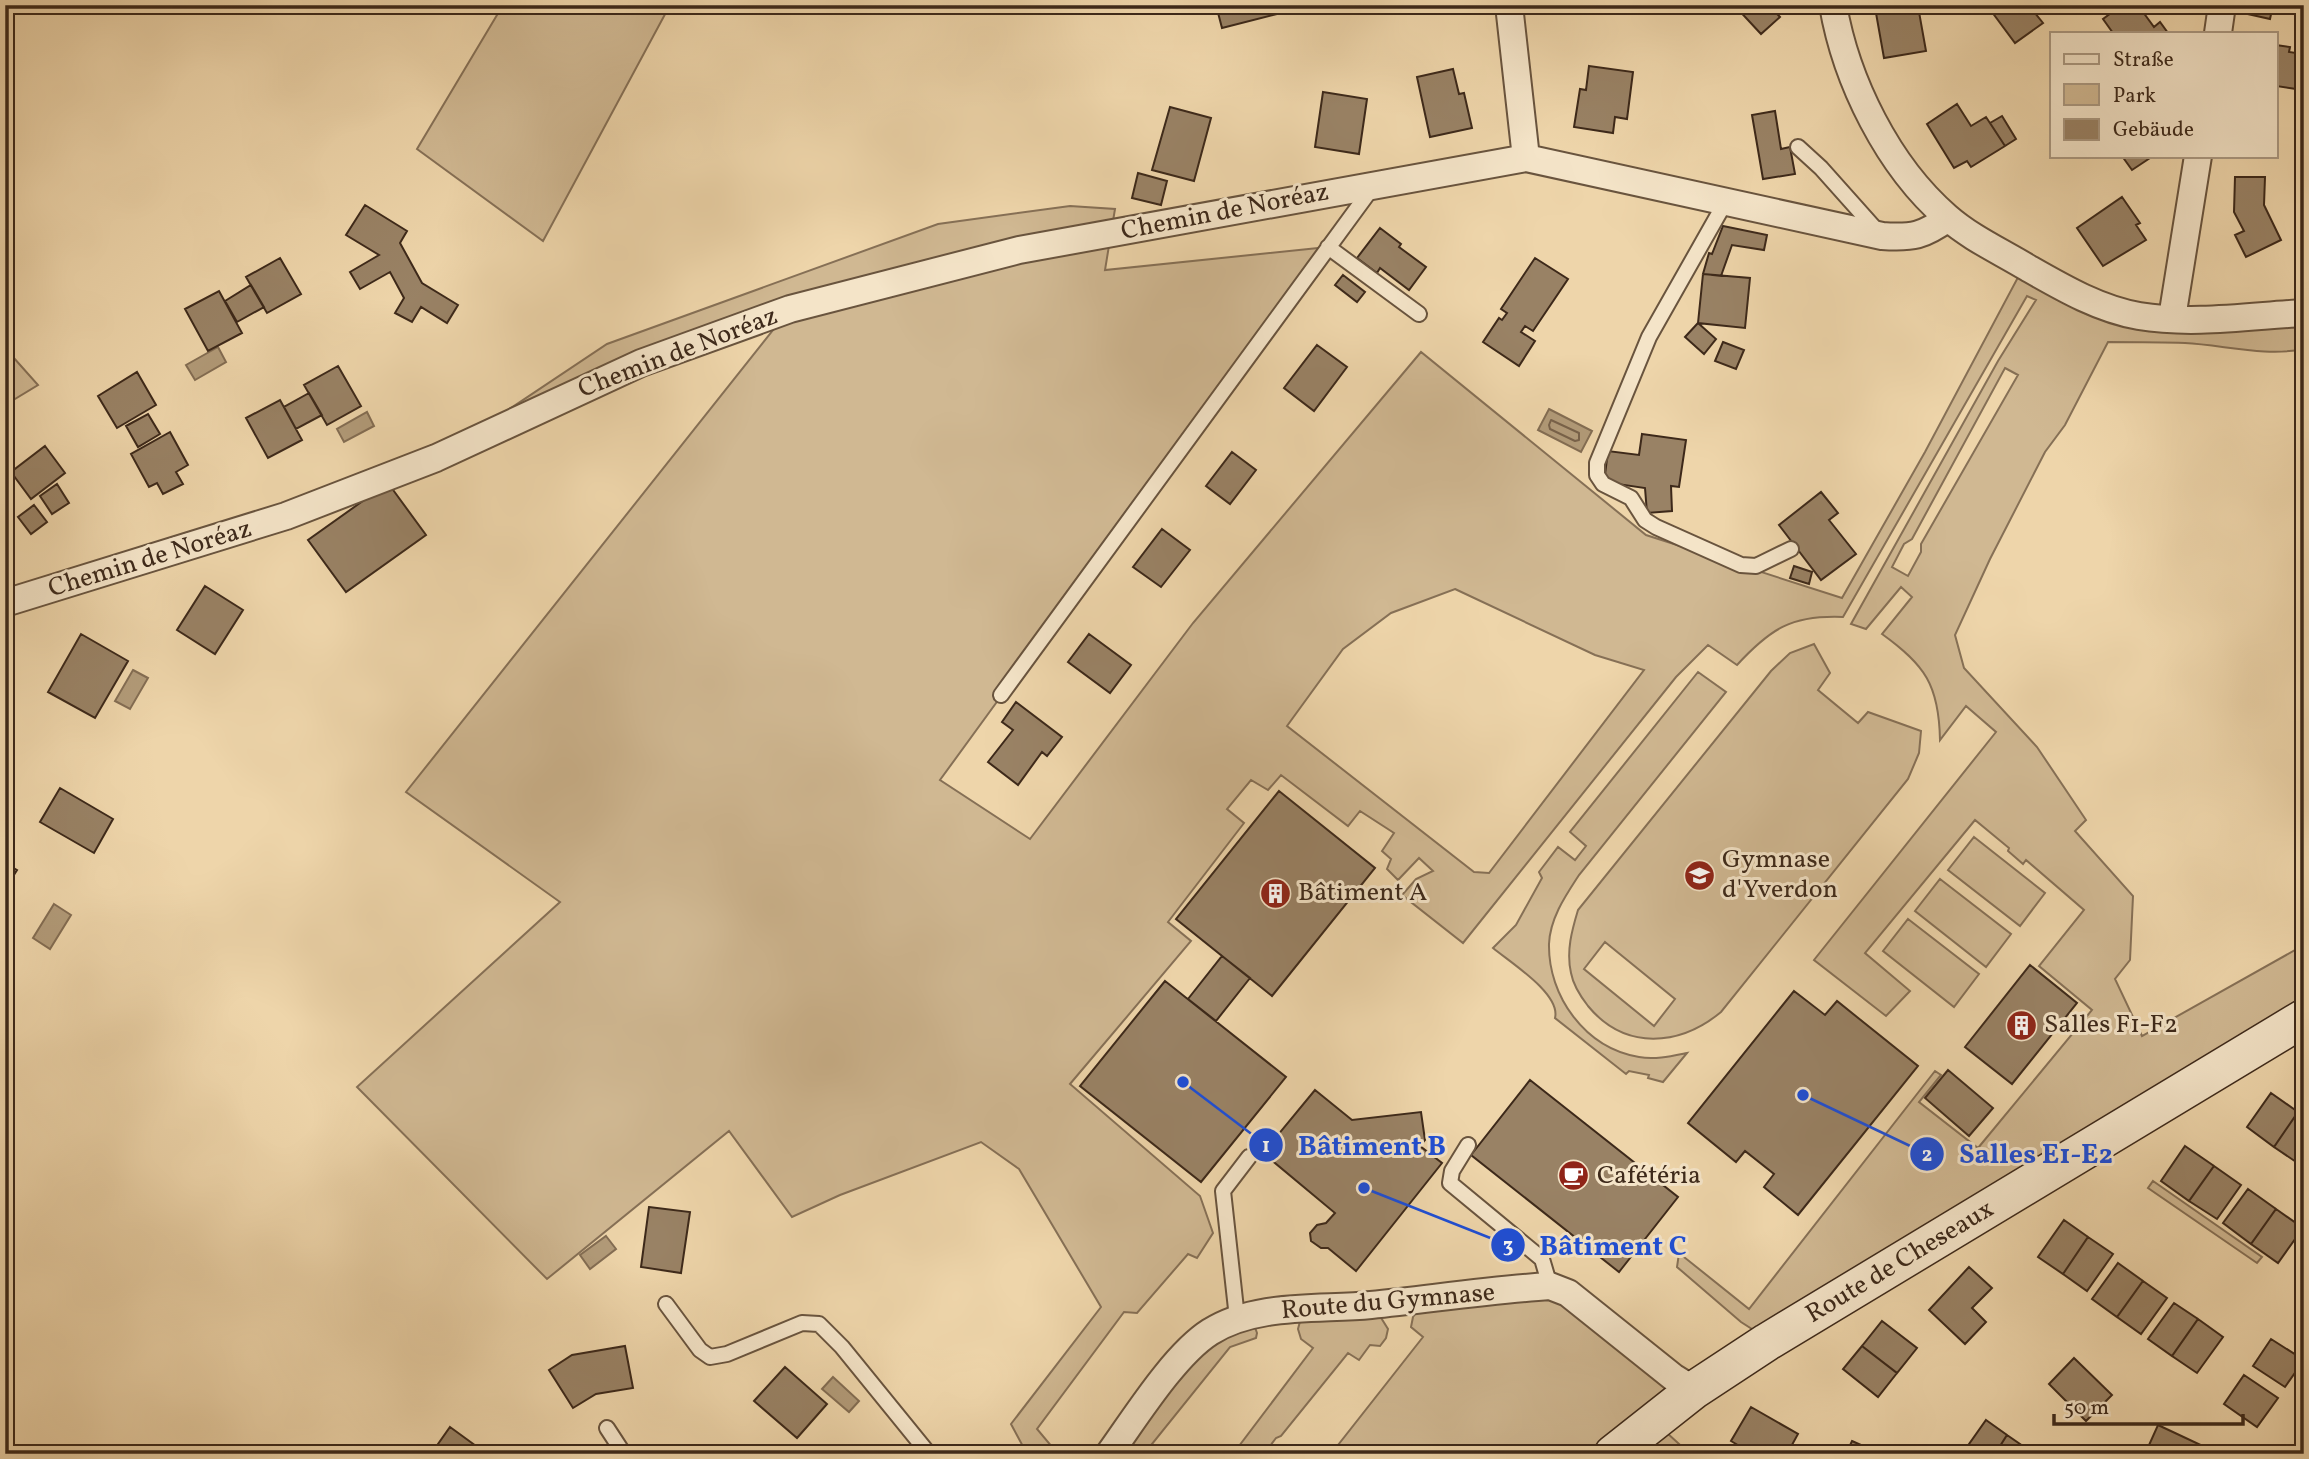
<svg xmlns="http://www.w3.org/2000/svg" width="2309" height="1459" viewBox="0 0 2309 1459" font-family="Vollkorn,serif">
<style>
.green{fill:#d0b892;stroke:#867056;stroke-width:2;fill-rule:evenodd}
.water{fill:#b29b79;stroke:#836d53;stroke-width:2}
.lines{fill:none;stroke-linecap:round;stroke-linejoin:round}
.shore{stroke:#78624a;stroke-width:2}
.building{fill:#998265;stroke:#3d291a;stroke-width:2}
.lane-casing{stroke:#69543e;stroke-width:18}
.street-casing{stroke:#69543e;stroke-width:30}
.secondary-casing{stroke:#3d291a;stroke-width:40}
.lane{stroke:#f4e4c8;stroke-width:14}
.street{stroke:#f4e4c8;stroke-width:26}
.secondary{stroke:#f4e4c8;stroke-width:37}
.labels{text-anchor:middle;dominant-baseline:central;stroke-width:6;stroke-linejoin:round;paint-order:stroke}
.street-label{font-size:26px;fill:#3d291a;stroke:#f4e4c8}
.poi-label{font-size:26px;fill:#3d291a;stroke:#f4e4c8;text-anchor:start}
.leader{fill:none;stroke:#1d4ed8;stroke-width:2.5}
.callout-dot{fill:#1d4ed8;stroke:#f4e4c8;stroke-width:2.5}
.mark-label{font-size:21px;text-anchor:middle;font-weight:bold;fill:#fff}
.callout-label{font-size:28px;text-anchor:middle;font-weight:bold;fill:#1d4ed8;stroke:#f4e4c8;stroke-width:6;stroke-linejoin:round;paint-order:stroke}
</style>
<rect width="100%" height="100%" fill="#eed5aa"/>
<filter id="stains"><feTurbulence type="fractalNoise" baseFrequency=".00286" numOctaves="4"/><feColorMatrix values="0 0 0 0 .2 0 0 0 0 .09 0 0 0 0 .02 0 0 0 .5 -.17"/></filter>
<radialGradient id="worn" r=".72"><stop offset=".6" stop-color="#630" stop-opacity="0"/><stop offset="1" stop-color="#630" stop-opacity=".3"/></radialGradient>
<path class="green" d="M503,5H670L543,241L417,149Z
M1070,206L1115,209L1105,270L1328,247L940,780L1030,839L1193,623L1421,352L1646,535L1842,598L1925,452L2024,266L2099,305L2304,313V349C2265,357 2224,345 2185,343C2159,342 2134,342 2108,342L2065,425L2045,452L1990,559L1955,635L1964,668L2037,747L2086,820L2075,831L2133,896L2130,960L2115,979L2142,1036L2304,945V1018L1763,1336L1741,1322L1677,1267L1679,1253L1749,1309L1935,1071L1941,1075L1919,1102L1978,1148L2092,1010L2039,966L2084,910L2026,860L2023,864L2008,851L2009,848L1975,820L1865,953L1910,991L1886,1016L1814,960L1996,732L1966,706L1940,740C1939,685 1925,665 1882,634L1912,597L1901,587L1866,629L1851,624L1998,361L2036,300L2027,296L1843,617C1792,615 1771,628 1737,665L1708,645L1676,677L1463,943L1402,895L1416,879L1433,871L1419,858L1398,880L1387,869L1391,859L1382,851L1394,833L1360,811L1348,826L1281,775L1268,790L1251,780L1227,809L1244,823L1168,922L1191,941L1070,1084L1200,1196L1213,1233L1197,1258L1188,1254L1137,1313L1124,1312L1037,1429L1058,1454H1024L1026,1452L1011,1424L1101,1307L1019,1169L981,1142L840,1195L792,1217L729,1131L547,1279L357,1087L560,902L406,792L789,310L436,458L607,344L938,224ZM2005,368L2018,375L1921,544V552L1908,576L1892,567L1904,544L1912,539ZM1455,589L1595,655L1644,670L1489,873L1474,872L1287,726L1343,649L1391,613Z
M5,348L38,385L5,405Z
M1814,644L1830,673L1818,690L1858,723L1868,712L1921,731L1919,753L1908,779L1721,1012C1680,1046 1625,1051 1588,1006C1581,997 1573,984 1571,973C1566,951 1572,930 1578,910L1771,671L1790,653ZM1605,942L1675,999L1654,1026L1584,969Z
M1698,672L1726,692L1579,875C1566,895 1550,918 1549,944C1548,996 1585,1048 1639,1057C1655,1060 1672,1056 1687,1053L1663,1082L1648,1078L1649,1075L1629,1071L1626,1074L1555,1018C1561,994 1511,963 1493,948L1516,925L1542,878L1539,872L1558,847L1575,860L1586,846L1570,832Z
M1974,837L2045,893L2020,926L1948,870Z
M1940,879L2011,934L1986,967L1915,911Z
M1908,919L1979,974L1954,1007L1883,951Z
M2153,1181L2262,1257L2257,1263L2148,1188Z
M1550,1286L1673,1377L1655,1422L1690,1454H1331L1423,1337L1411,1327L1413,1317L1426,1300Z
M1373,1305L1388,1329L1386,1338L1380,1346L1370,1345L1359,1360L1348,1353L1281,1436L1276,1438L1264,1454H1233L1313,1348L1301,1339L1298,1329L1303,1310Z
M1251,1316L1257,1333L1256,1338L1230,1347L1144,1454H1108L1183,1355Z"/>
<path class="water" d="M218,347L226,362L195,380L186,365Z
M1549,409L1592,431L1581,452L1538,430Z
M367,412L374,426L344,442L337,429Z
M133,670L148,678L130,709L115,701Z
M54,904L71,915L50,949L33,938Z
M606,1236L616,1249L590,1269L580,1255Z
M833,1377L859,1401L849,1412L822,1389Z"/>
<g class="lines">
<path class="shore" d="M1551,420L1579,433V440L1575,441L1550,429L1549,425Z"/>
</g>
<path class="building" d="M1216,5H1275L1277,14L1222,28Z
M1342,5H1364L1363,13L1341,10Z
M1734,5H1769L1780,17L1761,34Z
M1871,5H1927L1928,11L1919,12L1926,51L1884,58L1876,13H1872Z
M1993,5H2044L2035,13L2043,23L2015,43L1989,8Z
M2122,5H2149L2150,7L2143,12L2154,27L2160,22L2168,33H2113L2103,19Z
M2245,5H2273L2270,19L2243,13Z
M2276,45L2290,47L2289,52L2303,54V90L2276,86Z
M1589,66L1633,72L1627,119L1615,117L1613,133L1574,127L1580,89L1586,90Z
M1453,69L1459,94L1464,93L1472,128L1430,137L1417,77Z
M1323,92L1367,99L1359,154L1315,147Z
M1957,104L1971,126L1986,117L2005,146L1971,167L1967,161L1954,168L1927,124Z
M1170,107L1211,118L1194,181L1152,170Z
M1775,111L1781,149L1790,147L1795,174L1763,179L1752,115Z
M2002,116L2016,139L2005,146L1990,123Z
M2122,156H2153L2132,170Z
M1138,173L1167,181L1161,205L1132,198Z
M2235,177H2265L2264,205L2281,240L2246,257L2235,235L2244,231L2234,212Z
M2122,197L2140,223L2136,225L2146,240L2103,266L2077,228Z
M365,205L407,231L400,243L422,283L458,305L447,323L421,307L412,322L395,313L404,298L390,272L360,289L350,272L379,255L346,235Z
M1723,226L1767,235L1764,250L1732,245L1721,276L1703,274L1709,253L1712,254Z
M1380,228L1401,244L1399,247L1426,267L1409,290L1380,268L1377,273L1357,258Z
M280,258L301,294L267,313L246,277Z
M1535,258L1568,279L1533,331L1525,326L1521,332L1535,341L1519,366L1483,342L1499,318L1502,320L1507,313L1501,309Z
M1703,274L1750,278L1745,328L1698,323Z
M1343,275L1365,292L1357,302L1335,285Z
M251,285L264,307L237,322L225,301Z
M219,291L242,333L208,351L185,309Z
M1698,323L1716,339L1704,354L1685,337Z
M1723,342L1744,350L1736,369L1715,361Z
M1317,345L1347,367L1314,411L1284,388Z
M338,366L361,406L327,425L304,385Z
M137,372L156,405L117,428L98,396Z
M309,393L322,415L296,429L284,407Z
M280,400L302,440L268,458L246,418Z
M148,414L160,434L138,447L126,426Z
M170,432L188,465L176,472L183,484L163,494L157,483L149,487L131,454Z
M1642,434L1686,440L1679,487L1671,486L1672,511L1647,513L1645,488L1604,482L1608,451L1639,455Z
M45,446L65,473L31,499L11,472Z
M1232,452L1256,470L1230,504L1206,486Z
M388,483L426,535L346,592L308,540Z
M57,484L69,503L52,514L40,496Z
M1821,492L1838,513L1829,520L1856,554L1821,580L1779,525Z
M34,505L47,522L31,534L18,517Z
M1162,529L1190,550L1161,587L1133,567Z
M1794,566L1812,572L1809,584L1790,578Z
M205,586L243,610L215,654L177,630Z
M81,634L128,661L95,718L48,692Z
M1089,634L1131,665L1110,693L1068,662Z
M1016,702L1062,737L1047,756L1042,752L1018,785L988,762L1013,730L1002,722Z
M60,788L113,819L94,853L40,822Z
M1279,791L1375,868L1272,996L1176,919Z
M5,863L17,870L5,889Z
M1222,956L1250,978L1216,1021L1188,999Z
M2030,965L2077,1003L2012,1084L1965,1047Z
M1165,981L1286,1077L1201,1182L1080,1086Z
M1794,991L1825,1015L1837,1001L1918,1066L1798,1215L1764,1187L1774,1174L1745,1151L1736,1162L1688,1123Z
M1948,1070L1993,1108L1969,1136L1925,1098Z
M1530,1080L1678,1197L1619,1272L1471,1155Z
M1315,1090L1352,1120L1421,1112L1425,1140L1420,1146L1442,1163L1356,1271L1328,1248H1321L1311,1241L1310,1233L1317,1225L1326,1223L1335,1213L1263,1153Z
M2271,1093L2298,1112L2274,1147L2247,1127Z
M2298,1112L2304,1116L2302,1166L2274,1147Z
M2185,1146L2214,1166L2189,1201L2161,1181Z
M2214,1166L2241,1185L2217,1219L2189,1201Z
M2248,1189L2276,1209L2251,1244L2223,1223Z
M649,1207L690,1212L681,1273L641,1267Z
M2276,1209L2303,1228L2278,1263L2251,1244Z
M2064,1220L2088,1237L2063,1274L2038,1257Z
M2088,1237L2113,1254L2087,1291L2063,1274Z
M2118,1263L2143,1281L2117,1317L2092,1299Z
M1969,1267L1992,1288L1972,1308L1986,1322L1965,1344L1929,1310Z
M2143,1281L2167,1298L2141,1334L2117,1317Z
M2174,1303L2198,1319L2172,1356L2148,1339Z
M2198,1319L2223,1337L2197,1373L2172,1356Z
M1882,1321L1917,1348L1897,1373L1862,1346Z
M2271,1339L2304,1360L2285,1387L2253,1366Z
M625,1346L633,1388L596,1394L573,1408L549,1370L572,1355Z
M1862,1346L1897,1373L1878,1397L1843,1369Z
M2074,1358L2112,1395L2086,1421L2049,1384Z
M785,1367L827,1404L797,1438L754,1401Z
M2244,1375L2278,1398L2257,1427L2224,1404Z
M1751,1407L1798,1434L1787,1454H1753L1731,1441Z
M1986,1420L2007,1435L1995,1454H1962Z
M2158,1425L2205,1447L2202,1454H2145Z
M450,1427L487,1454H431Z
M2007,1435L2030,1451L2029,1454H1995Z
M1852,1441L1881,1454H1846Z
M875,1446L880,1454H861Z"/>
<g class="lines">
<defs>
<path id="lane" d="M1798,147L1821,168L1879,233
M1726,201L1649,337L1597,463V475L1603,484L1631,498L1645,520L1656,527L1741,565L1756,566L1791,549
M1328,247L1419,314
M1001,695L1372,188
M1468,1145L1452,1171L1450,1183L1542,1259L1550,1286
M666,1304L700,1350L710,1357L727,1354L802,1323L819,1324L842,1347L929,1454
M1237,1318L1223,1191L1249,1157
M607,1428L624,1454"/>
<path id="street" d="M1509,5L1526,158
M1833,5C1846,81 1888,166 1947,217C1971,238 2000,251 2028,268C2063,288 2099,309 2139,316C2192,325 2250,316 2304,313
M2218,33L2222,5
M2172,318L2198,156
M5,603L286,516L436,458L641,363L790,309L1019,250L1526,158L1882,236C1913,238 1923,236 1948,218
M1109,1454C1135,1418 1174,1355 1210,1332C1256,1303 1318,1310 1371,1305C1430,1299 1490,1290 1550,1286L1568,1293L1673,1377L1694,1390"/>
<path id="secondary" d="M1613,1454L1694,1390L1767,1342L2304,1018"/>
</defs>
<use href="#lane" class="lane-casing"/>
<use href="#street" class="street-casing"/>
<use href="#secondary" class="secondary-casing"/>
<use href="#lane" class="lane"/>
<use href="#street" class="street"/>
<use href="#secondary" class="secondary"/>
</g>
<defs>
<symbol id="school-disc" viewBox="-11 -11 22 22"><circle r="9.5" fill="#8f2418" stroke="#f4e4c8"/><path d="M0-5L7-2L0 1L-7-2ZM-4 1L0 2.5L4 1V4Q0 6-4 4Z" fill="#fff"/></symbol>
<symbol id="building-disc" viewBox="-11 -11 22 22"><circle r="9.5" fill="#8f2418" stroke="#f4e4c8"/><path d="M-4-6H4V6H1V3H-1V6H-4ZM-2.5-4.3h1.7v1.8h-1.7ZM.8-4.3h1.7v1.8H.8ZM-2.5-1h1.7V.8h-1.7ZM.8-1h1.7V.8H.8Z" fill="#fff"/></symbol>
<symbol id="cafe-disc" viewBox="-11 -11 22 22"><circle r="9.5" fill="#8f2418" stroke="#f4e4c8"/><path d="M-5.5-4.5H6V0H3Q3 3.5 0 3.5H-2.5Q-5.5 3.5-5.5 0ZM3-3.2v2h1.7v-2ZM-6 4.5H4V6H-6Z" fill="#fff"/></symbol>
</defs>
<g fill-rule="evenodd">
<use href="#school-disc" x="1682" y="858" width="35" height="35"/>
<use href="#building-disc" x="1258" y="876" width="35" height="35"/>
<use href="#building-disc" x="2004" y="1008" width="35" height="35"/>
<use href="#cafe-disc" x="1556" y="1158" width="35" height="35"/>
</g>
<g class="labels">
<g class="street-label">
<text transform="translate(1225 212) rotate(-11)">Chemin de Noréaz</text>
<text transform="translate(678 353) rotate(-21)">Chemin de Noréaz</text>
<text transform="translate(150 559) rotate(-17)">Chemin de Noréaz</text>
<text transform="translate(1900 1262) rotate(-31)">Route de Cheseaux</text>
<text transform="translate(1388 1302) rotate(-5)">Route du Gymnase</text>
</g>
<g class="poi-label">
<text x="1722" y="860">Gymnase<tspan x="1722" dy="30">d'Yverdon</tspan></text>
<text x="1298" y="893">Bâtiment A</text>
<text x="2044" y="1025">Salles F1-F2</text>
<text x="1597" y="1176">Cafétéria</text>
</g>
</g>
<path class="leader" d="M1183 1082L1266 1145M1803 1095L1927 1154M1364 1188L1508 1245"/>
<g class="callout-dot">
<circle cx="1183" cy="1082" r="7"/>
<circle cx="1803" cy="1095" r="7"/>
<circle cx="1364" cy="1188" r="7"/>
<circle cx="1266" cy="1145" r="18"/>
<circle cx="1927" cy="1154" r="18"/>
<circle cx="1508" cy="1245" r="18"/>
</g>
<g class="mark-label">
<text x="1266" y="1152">1</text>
<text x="1927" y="1161">2</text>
<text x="1508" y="1252">3</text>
</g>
<g class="callout-label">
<text x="1372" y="1155">Bâtiment B</text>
<text x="2036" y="1163">Salles E1-E2</text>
<text x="1613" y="1255">Bâtiment C</text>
</g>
<rect width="2309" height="1459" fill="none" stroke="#eed5aa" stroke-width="28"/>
<rect x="7" y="7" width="2295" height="1445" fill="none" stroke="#3d291a" stroke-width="3.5"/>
<rect x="14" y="14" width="2281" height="1431" fill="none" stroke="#3d291a" stroke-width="2"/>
<rect x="2050" y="32" width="228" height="126" fill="#f4e4c8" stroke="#ab9982" stroke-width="2"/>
<rect x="2064" y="54" width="35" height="10" fill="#f4e4c8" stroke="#ab9982" stroke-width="2"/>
<text x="2113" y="66" font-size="21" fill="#3d291a">Straße</text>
<rect x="2064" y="84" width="35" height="21" fill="#d0b892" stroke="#ab9982" stroke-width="2"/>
<text x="2113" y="102" font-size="21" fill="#3d291a">Park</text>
<rect x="2064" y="119" width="35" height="21" fill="#998265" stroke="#ab9982" stroke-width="2"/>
<text x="2113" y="136" font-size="21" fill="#3d291a">Gebäude</text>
<path d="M2054 1414v10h189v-10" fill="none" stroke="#3d291a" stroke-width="3.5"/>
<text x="2064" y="1414" font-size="21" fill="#3d291a" stroke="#f4e4c8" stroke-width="5" paint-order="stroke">50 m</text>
<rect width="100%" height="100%" filter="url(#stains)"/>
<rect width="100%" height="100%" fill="url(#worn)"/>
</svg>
